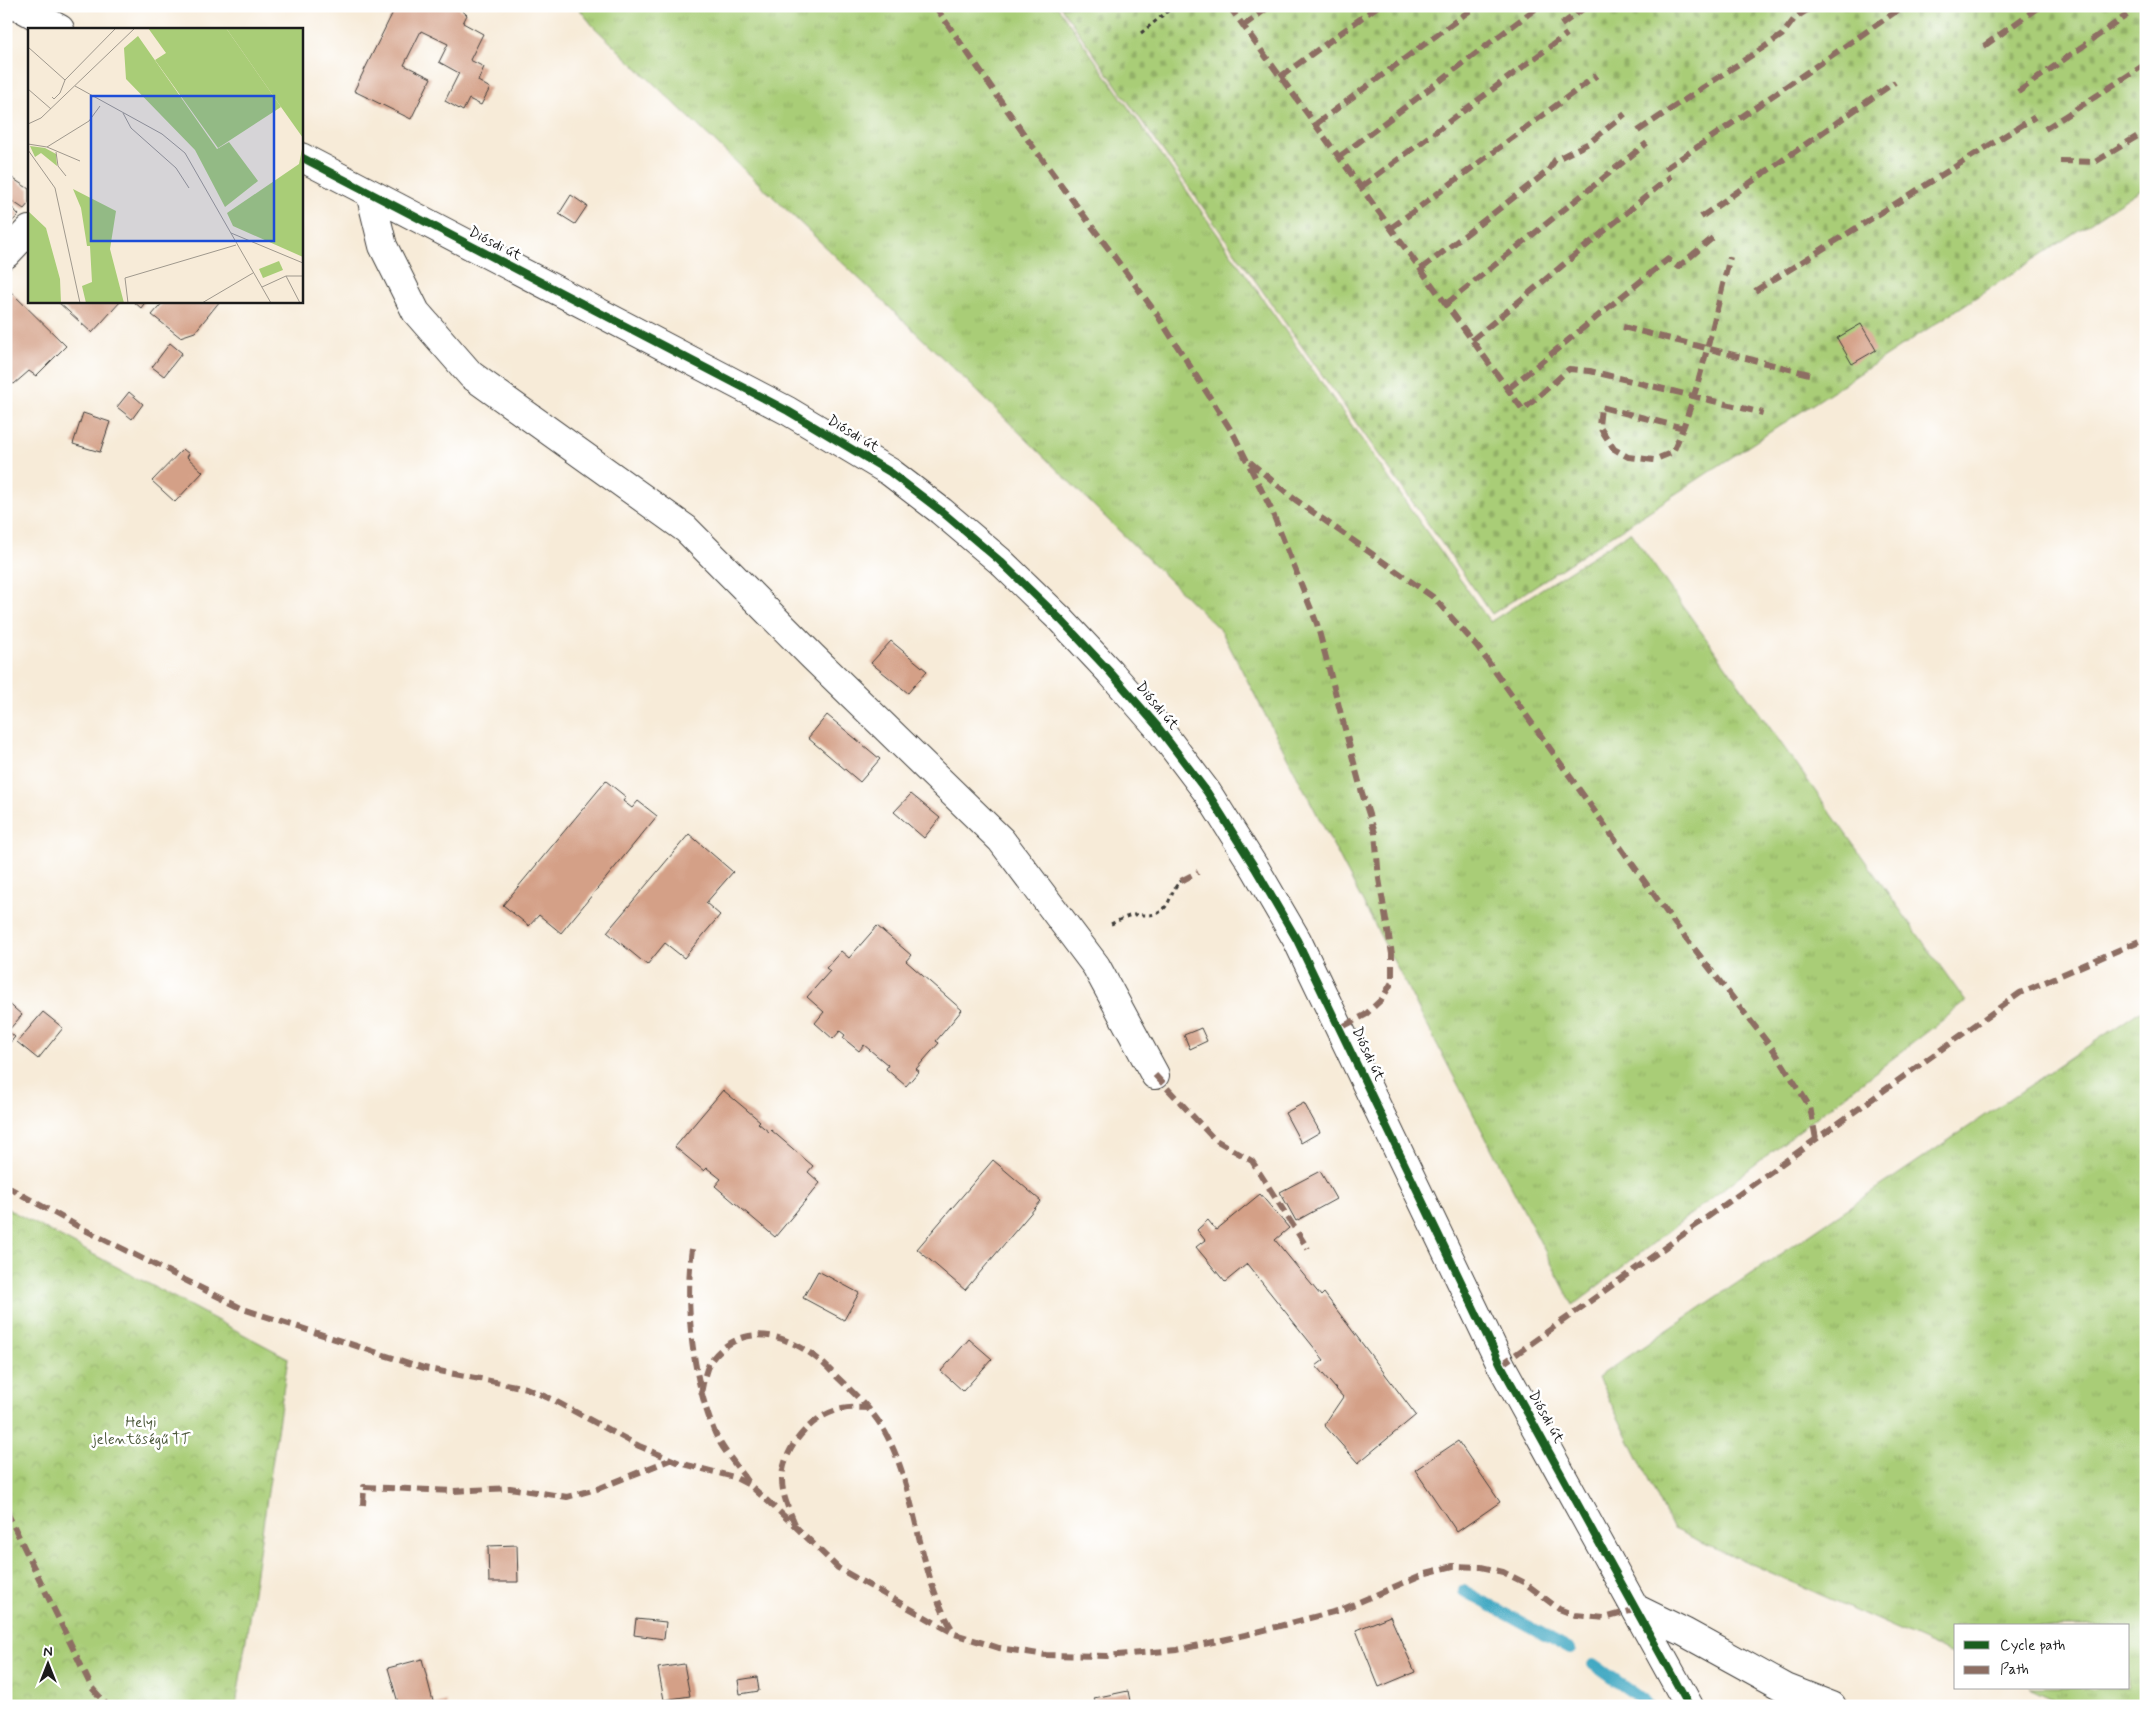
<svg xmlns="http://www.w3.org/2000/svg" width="2152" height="1712" viewBox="0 0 2152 1712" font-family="Mynerve,sans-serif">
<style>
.grass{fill:url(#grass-tufts);stroke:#62744a}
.cemetery{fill:url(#cemetery-stones);stroke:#62744a}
.park{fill:url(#park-crowns);stroke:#62744a}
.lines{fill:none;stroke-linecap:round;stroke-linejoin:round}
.stream{stroke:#43a9c3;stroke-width:12}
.building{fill:#d4a087}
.minor-casing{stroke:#3d3b38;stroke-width:30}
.path{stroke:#3d3b38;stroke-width:3;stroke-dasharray:4 4;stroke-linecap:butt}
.minor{stroke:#fff;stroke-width:28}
.quiet{stroke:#8d6e63;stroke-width:6;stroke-dasharray:12 6;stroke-linecap:butt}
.cycleway-casing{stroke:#fff;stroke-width:11}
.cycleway{stroke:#1b5e20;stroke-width:8}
.labels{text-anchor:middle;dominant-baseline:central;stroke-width:5;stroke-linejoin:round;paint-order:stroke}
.street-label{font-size:15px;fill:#1c1c1c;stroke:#fff}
.park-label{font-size:15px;fill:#4d5a3c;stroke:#fff}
.inset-road{fill:none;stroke:#9f988d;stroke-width:1}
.view{fill:#1d4ed8;fill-opacity:0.15;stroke:#1d4ed8;stroke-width:2.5}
.inset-edge{fill:none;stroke:#1c1c1c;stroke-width:2.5}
</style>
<defs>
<pattern id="grass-tufts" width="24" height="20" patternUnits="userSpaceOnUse" patternTransform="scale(1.25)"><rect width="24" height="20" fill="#a9cd77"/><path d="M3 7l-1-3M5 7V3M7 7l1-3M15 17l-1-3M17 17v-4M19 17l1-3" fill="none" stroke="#91af66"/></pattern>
<pattern id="cemetery-stones" width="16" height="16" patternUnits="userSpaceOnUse" patternTransform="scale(1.25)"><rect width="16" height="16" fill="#a9cd77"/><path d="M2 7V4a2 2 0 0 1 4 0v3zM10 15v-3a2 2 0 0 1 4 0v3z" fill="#91af66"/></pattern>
<pattern id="park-crowns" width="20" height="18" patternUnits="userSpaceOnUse" patternTransform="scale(1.25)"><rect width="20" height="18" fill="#a9cd77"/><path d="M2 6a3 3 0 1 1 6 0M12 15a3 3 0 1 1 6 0" fill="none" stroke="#91af66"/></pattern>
</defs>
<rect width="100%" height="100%" fill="#fff"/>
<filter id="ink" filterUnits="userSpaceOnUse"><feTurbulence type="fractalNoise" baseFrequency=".02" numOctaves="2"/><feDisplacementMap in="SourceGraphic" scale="10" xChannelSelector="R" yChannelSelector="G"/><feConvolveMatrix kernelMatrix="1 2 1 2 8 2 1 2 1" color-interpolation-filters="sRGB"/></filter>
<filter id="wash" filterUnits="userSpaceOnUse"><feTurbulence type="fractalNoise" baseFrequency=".0096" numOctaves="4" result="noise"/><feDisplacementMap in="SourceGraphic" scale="20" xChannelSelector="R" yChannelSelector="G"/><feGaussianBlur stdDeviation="1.12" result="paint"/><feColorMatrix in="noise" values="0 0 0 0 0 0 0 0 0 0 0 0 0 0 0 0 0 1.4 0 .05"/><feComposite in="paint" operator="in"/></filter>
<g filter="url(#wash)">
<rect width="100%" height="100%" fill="#f7ebd8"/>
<path class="grass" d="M577,6H1057L1490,622L1630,532L1966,1002L1573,1305L1222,632L968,382L593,26Z
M2146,1007V1706H2069L2030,1688H2128V1626H1956V1655L1673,1529L1598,1377Z"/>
<path class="cemetery" d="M1060,6H2146V186L1492,614Z"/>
<path class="park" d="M6,1208L288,1358L236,1706H6Z"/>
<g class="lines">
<path class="stream" d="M1464,1591L1570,1649
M1593,1664L1642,1699L1648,1706"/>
</g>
<g id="blocks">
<path class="building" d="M396,6H457L467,15L463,23L483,34L470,60L484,67L478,81L490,88L481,105L469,99L463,111L445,101L459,73L439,62L448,44L421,31L404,65L431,78L411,119L354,91Z
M6,174L29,189V203L24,209L6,197Z
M571,195L587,206L575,224L559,214Z
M6,201L19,215L6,227Z
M7,288L66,346L36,376L29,371L14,384L6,381Z
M57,301H121L92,333Z
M133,301H146L141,308Z
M164,301H220L195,332L180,337L152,315Z
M1861,324L1876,350L1852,364L1837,338Z
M170,343L182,353L164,376L152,367Z
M129,392L143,404L132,419L117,407Z
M83,413L110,422L100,452L73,444Z
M183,449L189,454L187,457L203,472L175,502L152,481Z
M891,641L927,671L908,693L871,663Z
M827,715L880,759L860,782L808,738Z
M606,781L626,797L623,801L632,808L638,801L657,816L561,933L539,915L529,926L503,905Z
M911,794L940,818L924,838L894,812Z
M689,834L733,872L706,903L720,915L684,958L665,943L647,965L607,932Z
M877,926L911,955L906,961L962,1010L936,1041L939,1043L916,1069L919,1071L906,1086L886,1069L888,1065L864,1045L859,1051L843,1038L845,1035L840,1031L833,1039L815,1023L824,1012L807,997L830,971L826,968L841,951L849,958Z
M6,1001L22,1015L8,1031L15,1037L6,1047Z
M43,1012L63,1028L38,1059L17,1042Z
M1201,1028L1207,1041L1190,1049L1184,1035Z
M723,1090L760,1121L758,1123L769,1132L771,1130L813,1166L808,1172L820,1183L775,1237L715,1186L721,1179L707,1168L704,1171L675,1147Z
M1304,1103L1320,1132L1301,1143L1285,1113Z
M993,1160L1041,1201L965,1290L917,1249Z
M1320,1171L1336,1199L1296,1221L1280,1192Z
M1260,1194L1289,1228L1275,1240L1321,1296L1324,1293L1416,1415L1358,1463L1324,1425L1343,1397L1316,1366L1324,1360L1247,1264L1225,1282L1196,1247L1205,1240L1197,1230L1208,1220L1216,1230Z
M818,1271L859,1293L844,1320L803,1298Z
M969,1339L992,1359L963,1391L941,1371Z
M1458,1441L1500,1502L1457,1532L1415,1470Z
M517,1545L518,1582H489L488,1546Z
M1390,1616L1415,1672L1379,1687L1356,1630Z
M636,1619L666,1622L664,1639L634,1635Z
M422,1659L434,1705L446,1701L447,1706H399L388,1668Z
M684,1664L690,1696L664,1700L658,1668Z
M757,1677L759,1691L740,1694L738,1680Z
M1128,1691L1131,1706H1096L1094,1698Z"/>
</g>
</g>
<g filter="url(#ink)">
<use href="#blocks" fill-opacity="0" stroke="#3d3b38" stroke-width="1"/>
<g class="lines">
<defs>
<path id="minor" d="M18,6L60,29
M301,157L788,411L890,472L941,511L1000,561L1061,620L1110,672L1157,726L1207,792L1255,868L1297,940L1501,1365L1689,1706
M370,193L383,246L416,312L471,375L686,529L812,656L1001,840L1096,966L1155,1075
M6,254L29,230
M1637,1609L1684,1632L1786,1688L1832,1706"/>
</defs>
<use href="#minor" class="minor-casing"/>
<path class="path" d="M1141,33L1174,6
M1111,924C1118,921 1126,916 1133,915C1142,914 1152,917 1160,912C1172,904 1170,889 1181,881"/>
<use href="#minor" class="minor"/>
<path class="quiet" d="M935,6L1028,140L1156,313L1234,435L1271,509L1317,624L1362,793L1375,833L1379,879L1392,954V982L1382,999L1365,1015L1340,1028
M1229,6L1523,410L1569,369L1590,371L1763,413
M1561,25L1587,6
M1243,26L1270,6
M1984,46L2040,6
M1280,77L1378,6
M2018,92L2127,15
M1316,124L1476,6
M2045,129L2146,64
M1638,131L1782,35L1795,18L1813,6
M1339,157L1539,6
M2060,161L2095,162L2146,131
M1665,169L1904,6
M1361,187L1567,34
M1701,217L1895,82
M1391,228L1597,75
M1421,269L1548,171L1555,160L1589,143L1625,114
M1755,291L2035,117
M1446,304L1647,143
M1623,327L1813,375
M1472,340L1671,176
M1508,389L1668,259L1678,267L1715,236
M1684,428L1601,407L1599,426L1614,449L1628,457L1654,460L1673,452C1700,392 1713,321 1730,257
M1250,462L1293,498L1433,597L1477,646L1675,924L1775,1052L1810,1107L1816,1139
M1181,881L1198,872
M1155,1075L1214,1139L1252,1161L1308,1249
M6,1186L81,1228L243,1309L424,1368L526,1388L553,1400L639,1446L680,1463L734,1477L751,1486L795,1526L838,1568L955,1634L999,1648L1046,1655L1107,1656L1177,1650L1245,1635L1341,1610L1426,1573L1453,1566L1481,1567L1503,1572L1525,1583L1559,1609L1575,1615L1605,1618L1637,1609
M692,1249C684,1306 693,1381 715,1433C723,1451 739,1468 750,1484
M1501,1365L2020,993L2146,938
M701,1393C703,1384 705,1372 709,1364C717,1350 733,1339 749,1336C778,1331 809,1349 829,1369C849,1389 871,1407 885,1432C919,1494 916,1572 954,1632
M363,1505L364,1487L453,1491L510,1488L567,1497L600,1488L672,1459
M6,1510L92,1688L108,1706
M795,1524C789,1510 782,1495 782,1480C782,1449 812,1414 842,1409C851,1407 860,1408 869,1408"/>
<defs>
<path id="cycleway" d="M301,157L788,411L890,472L941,511L1000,561L1061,620L1110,672L1157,726L1207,792L1255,868L1297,940L1501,1365L1689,1706"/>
</defs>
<use href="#cycleway" class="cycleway-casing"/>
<use href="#cycleway" class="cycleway"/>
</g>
</g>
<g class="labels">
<g class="street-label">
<text transform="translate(495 244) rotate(27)">Diósdi út</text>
<text transform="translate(853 434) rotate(31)">Diósdi út</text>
<text transform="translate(1157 706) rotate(50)">Diósdi út</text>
<text transform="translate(1368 1054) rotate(65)">Diósdi út</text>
<text transform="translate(1546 1417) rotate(61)">Diósdi út</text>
</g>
<g class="park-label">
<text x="141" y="1423">Helyi<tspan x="141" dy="17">jelentőségű TT</tspan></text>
</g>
</g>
<g transform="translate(28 28)">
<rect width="275" height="275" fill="#f7ebd8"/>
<path d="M198,0H275V110L253,79ZM110,8L189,121L201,114L230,153L197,179L167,122L98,51L96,20ZM275,116V229L205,198L199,185L271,136Z" fill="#a9cd77"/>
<path d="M120,0H198L253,79L190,120L127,32L138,25Z" fill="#a9cd77"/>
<path d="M2,118L17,120L28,126L29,138L13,125L7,129ZM45,161L88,183L82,221L96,275H58L54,258L64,254L62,218H59L53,180ZM0,183L18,200L32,251L33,275H0Z" fill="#a9cd77"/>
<path d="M251,233L255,242L235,250L231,241Z" fill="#a9cd77"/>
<path class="inset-road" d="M0,19L37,52M47,58L134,106L157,125L243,275M0,61L23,81M24,69L26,71L32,65L37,52L88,0M95,85L103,100L148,140L161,160M0,96L13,90L107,0M0,116L19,119L52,133M19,119L61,93L72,78M0,122L27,160L52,275M28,124L30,138L38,148M203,205L275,235M258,248L272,275M234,259L258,248H275M100,275L97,250L208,217M174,275L225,245"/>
<path class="view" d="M63,68H246V213H63Z"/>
<rect width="275" height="275" class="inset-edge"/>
</g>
<rect width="2152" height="1712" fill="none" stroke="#fff" stroke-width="25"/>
<rect x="1954" y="1624" width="175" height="65" fill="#ffffff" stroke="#a4a4a4"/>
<rect x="1964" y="1641" width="25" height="8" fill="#1b5e20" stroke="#a4a4a4"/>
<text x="2000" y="1650" font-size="15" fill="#1c1c1c">Cycle path</text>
<rect x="1964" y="1666" width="25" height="8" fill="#8d6e63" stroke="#a4a4a4"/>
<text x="2000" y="1674" font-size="15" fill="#1c1c1c">Path</text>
<g transform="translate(48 1664)" stroke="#ffffff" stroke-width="4" paint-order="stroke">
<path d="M0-4L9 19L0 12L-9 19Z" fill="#1c1c1c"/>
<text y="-8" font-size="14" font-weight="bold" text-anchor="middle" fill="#1c1c1c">N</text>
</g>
</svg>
